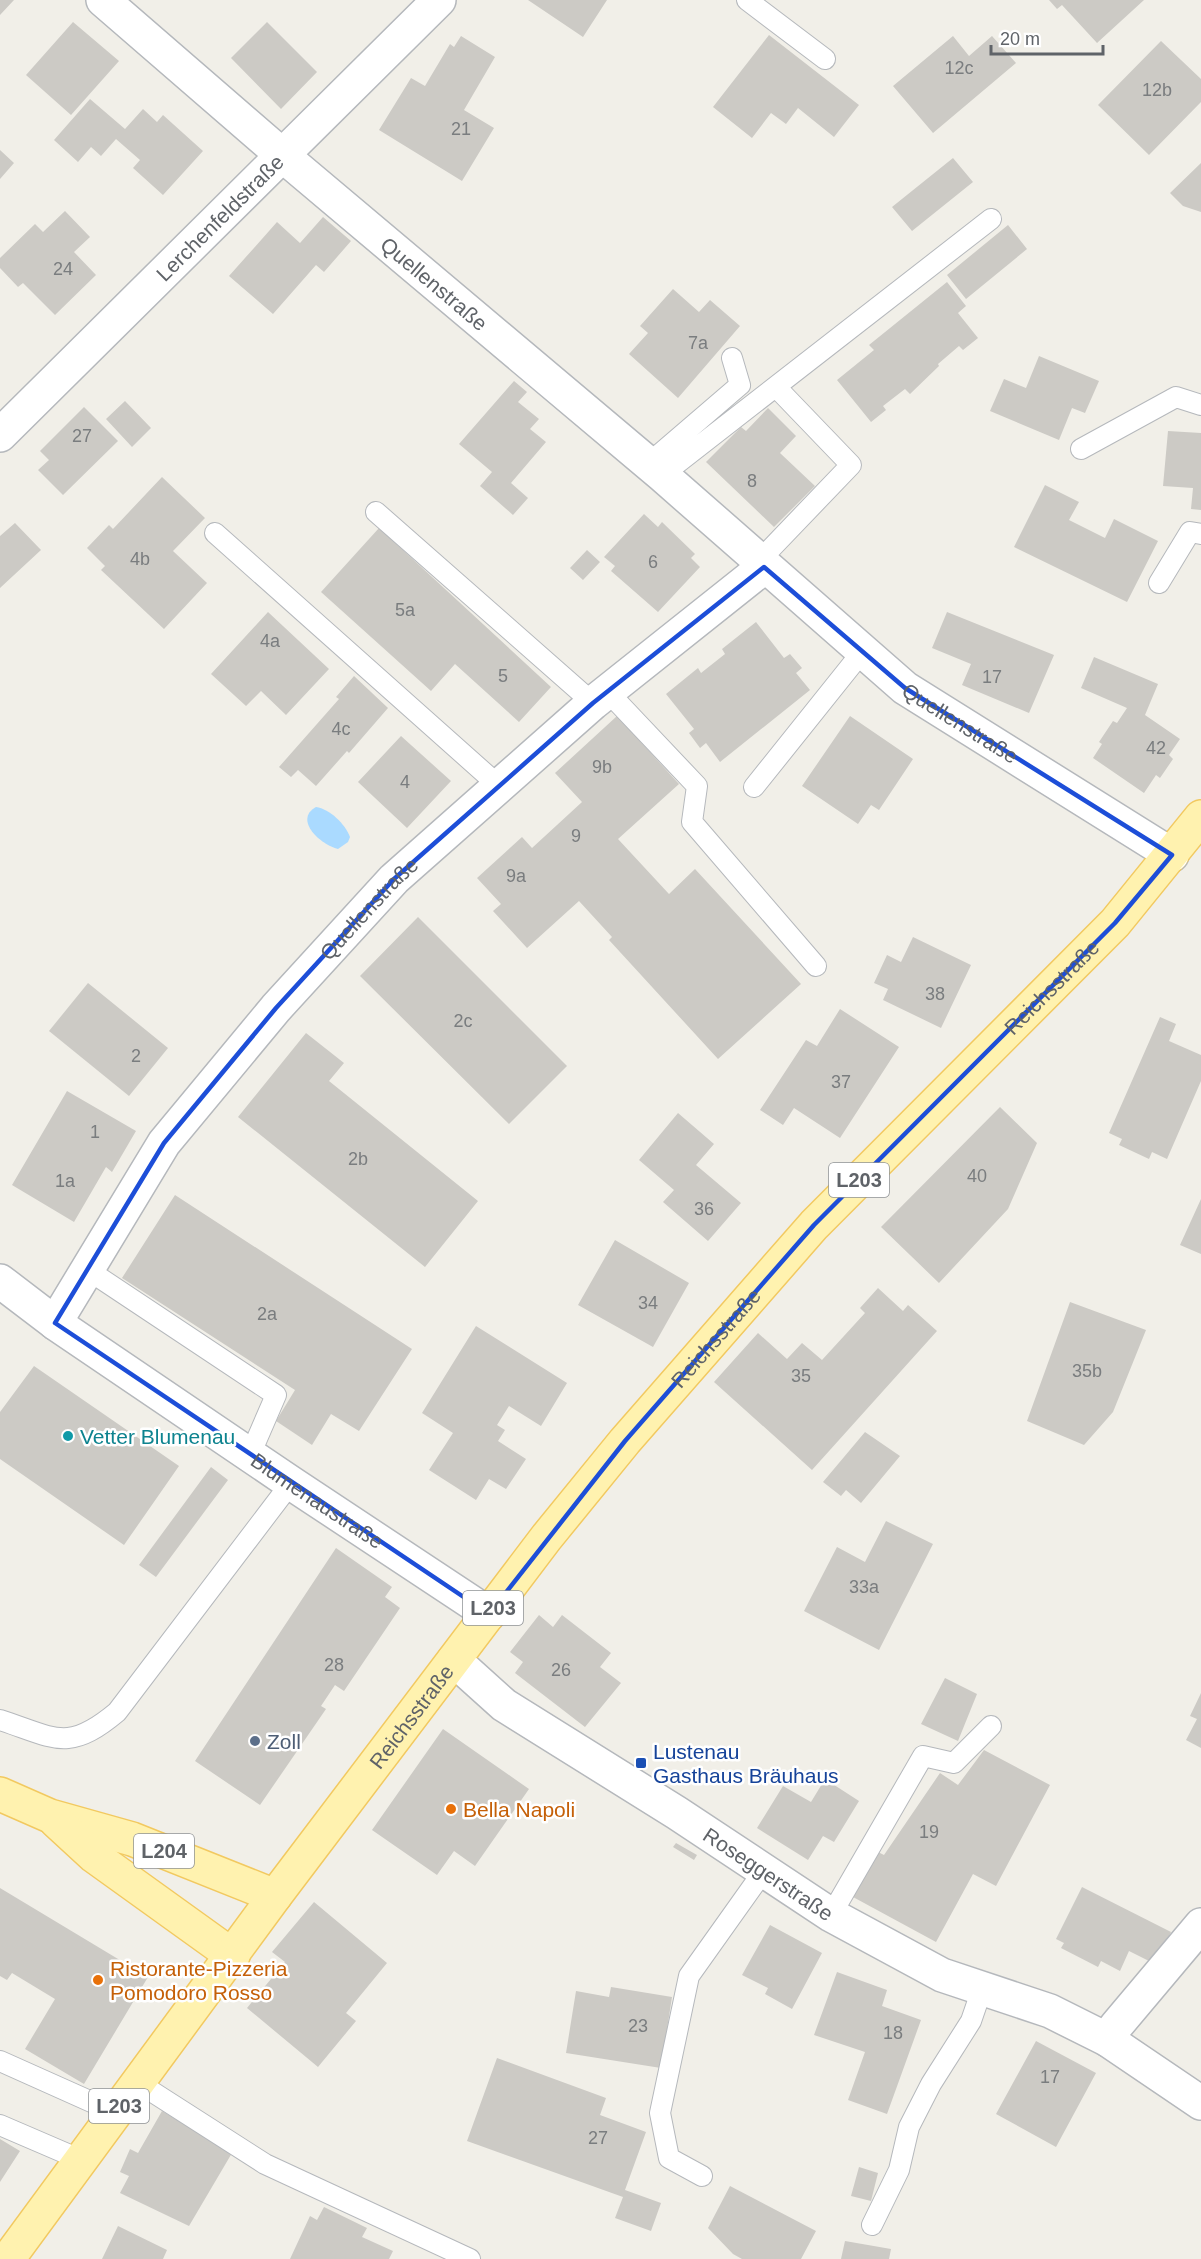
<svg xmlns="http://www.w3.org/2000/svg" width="1201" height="2259" viewBox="0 0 1201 2259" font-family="Helvetica,sans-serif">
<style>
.water{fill:#aadaff}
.building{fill:#cccac5}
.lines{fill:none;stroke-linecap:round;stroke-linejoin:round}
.lane-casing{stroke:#b5b8bc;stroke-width:22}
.street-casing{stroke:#b5b8bc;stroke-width:36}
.primary-casing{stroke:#f2c960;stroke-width:36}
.lane{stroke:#fff;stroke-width:20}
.street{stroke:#fff;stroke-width:33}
.primary{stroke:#fff2af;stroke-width:33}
.marked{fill:none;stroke:#1d4ed8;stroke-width:4.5;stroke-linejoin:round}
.culture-dot{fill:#0f9aa8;stroke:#fff;stroke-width:2}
.service-dot{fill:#5c6f8a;stroke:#fff;stroke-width:2}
.transit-dot{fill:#1a4fb4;stroke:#fff;stroke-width:2}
.food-dot{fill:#e8710a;stroke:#fff;stroke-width:2}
.labels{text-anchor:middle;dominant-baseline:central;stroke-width:5;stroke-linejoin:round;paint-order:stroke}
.number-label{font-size:18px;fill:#7a7d7f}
.shield{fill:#fff;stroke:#8f9295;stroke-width:1.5}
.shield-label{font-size:20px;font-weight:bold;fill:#5f6368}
.street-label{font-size:21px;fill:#5f6368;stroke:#fff}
.culture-label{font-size:21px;fill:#0d838f;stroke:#fff;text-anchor:start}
.service-label{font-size:21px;fill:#4e5e75;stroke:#fff;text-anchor:start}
.transit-label{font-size:21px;fill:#164399;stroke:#fff;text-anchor:start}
.food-label{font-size:21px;fill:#c56008;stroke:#fff;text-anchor:start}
</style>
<rect width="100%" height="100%" fill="#f1efe8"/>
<path class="water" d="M316,807C330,809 345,824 350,837L348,842L338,849C321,845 293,820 316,807Z"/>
<path class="building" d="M0,0H14L0,15Z
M528,0H607L583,37Z
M1049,0H1144L1097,43L1062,5L1057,9Z
M73,22L119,61L71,115L26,75Z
M267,22L317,72L281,109L231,58Z
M769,35L859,105L834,137L798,108L786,124L771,113L752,138L713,107Z
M461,36L495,57L464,110L494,128L462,181L379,130L411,78L425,86L450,44L454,47Z
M953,36L969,56L992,36L1016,63L933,133L893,86Z
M1161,41L1201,79V102L1149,155L1098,105Z
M90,99L125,129L143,109L157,122L163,115L203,151L163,195L133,168L140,160L116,139L101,156L91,147L78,162L54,140Z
M0,150L14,163L0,179Z
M953,158L973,182L912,231L892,207Z
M1201,163V212L1183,206L1170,193Z
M65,211L90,237L74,252L96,275L55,315L23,283L18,287L0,268V258L35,224L43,232Z
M323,217L351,241L324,272L316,265L273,314L229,276L277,222L300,243Z
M1008,225L1027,249L966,299L947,275Z
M947,282L966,306L958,313L978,338L963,350L959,346L938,364L939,366L910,394L905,389L883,406L886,410L871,422L837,380L874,350L869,345Z
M673,289L699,312L710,300L740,326L678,398L629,354L648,333L640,326Z
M1039,356L1099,381L1085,413L1072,408L1059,440L990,411L1004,379L1026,388Z
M514,381L527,392L518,402L539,419L530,429L546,442L511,483L528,498L513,515L480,486L492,472L459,444Z
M125,401L151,428L132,447L106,419Z
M84,407L118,441L63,495L38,470L49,460L40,451Z
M768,408L796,436L780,453L815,486L774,527L706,462L741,427L746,431Z
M1168,431L1201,433V510L1191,509L1193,488L1163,486Z
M162,477L205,518L173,551L207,583L164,629L101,570L105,566L87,548L109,525L113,529Z
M1045,485L1079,502L1069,520L1105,538L1114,519L1158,541L1127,602L1014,547Z
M644,514L658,527L662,522L695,554L691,558L700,567L658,612L611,571L615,566L604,557Z
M15,523L41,550L0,588V536Z
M379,528L551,687L519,722L455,664L431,691L321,592Z
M587,550L600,562L583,580L570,568Z
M268,612L329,669L286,715L261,691L246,706L211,674Z
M947,612L1054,655L1029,713L962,685L971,664L932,648Z
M756,622L784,658L790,654L802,668L796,673L810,690L720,762L706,743L700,748L689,733L694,729L666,694L698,668L701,673L725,654L722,649Z
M1094,657L1158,684L1145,715L1180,739L1169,755L1173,759L1160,778L1156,775L1144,793L1093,758L1102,744L1099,742L1113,721L1117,723L1127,708L1081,688Z
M354,676L388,708L349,753L347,751L316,786L298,770L291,777L279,767L339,699L336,697Z
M617,716L679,784L618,839L669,894L695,869L801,984L718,1059L609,940L612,937L579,901L527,948L493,911L501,904L477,878L522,837L532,848L582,802L555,773Z
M850,716L913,759L879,810L871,805L858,824L802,786Z
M401,736L451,781L407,828L358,782Z
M418,917L567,1066L509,1124L360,976Z
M913,937L971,965L941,1028L883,1000L888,989L874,983L887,955L901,962Z
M88,983L168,1048L129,1096L49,1031Z
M840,1009L899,1047L840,1138L794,1108L783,1125L760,1110L806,1040L817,1046Z
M1160,1017L1176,1024L1169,1041L1201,1055V1081L1167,1159L1152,1152L1149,1159L1119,1145L1122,1139L1109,1133Z
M306,1033L344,1063L329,1081L478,1201L425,1267L238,1117Z
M67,1091L136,1131L112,1172L106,1167L74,1222L12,1185Z
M1000,1107L1037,1143L1008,1209L939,1283L881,1227Z
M678,1113L714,1144L696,1165L741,1203L708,1241L663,1202L674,1190L639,1160Z
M175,1195L412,1349L359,1431L331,1414L312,1445L276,1421L295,1390L122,1278Z
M1201,1199V1254L1180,1245Z
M615,1240L689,1283L653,1347L578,1305Z
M878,1288L903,1311L908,1305L937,1331L812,1470L714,1382L758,1333L787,1359L802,1343L822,1360L865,1313L860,1308Z
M1070,1302L1146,1330L1113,1412L1084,1445L1027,1421Z
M476,1326L567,1383L541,1426L509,1406L497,1425L505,1430L498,1441L526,1459L506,1489L489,1479L476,1500L429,1470L453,1433L422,1413Z
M34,1366L179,1466L124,1545L0,1459V1412Z
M865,1432L900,1456L861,1503L846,1490L841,1496L823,1482Z
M211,1467L228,1480L156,1577L139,1565Z
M886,1521L933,1544L879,1650L804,1611L837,1547L865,1562Z
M336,1548L392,1587L385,1597L400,1608L344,1691L335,1685L321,1706L326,1709L260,1805L195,1761Z
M539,1615L553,1627L562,1615L611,1653L600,1667L621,1683L585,1727L515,1673L523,1662L510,1652Z
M945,1678L977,1694L958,1741L921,1724Z
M1201,1693V1748L1186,1740L1197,1719L1190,1716Z
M443,1729L529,1789L475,1866L454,1851L437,1875L372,1830Z
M984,1750L1050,1785L996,1886L973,1874L936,1942L853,1897L878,1852L884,1855L940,1773L958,1785Z
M825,1779L859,1801L834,1842L823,1836L808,1860L757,1828L783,1786L811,1802Z
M676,1843L697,1855L694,1860L673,1847Z
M1082,1887L1171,1932L1155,1964L1129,1951L1120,1971L1101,1961L1098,1967L1061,1948L1064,1943L1056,1939Z
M0,1888L148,1977L84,2084L25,2049L55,1999L12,1973L7,1980L0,1976Z
M314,1902L387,1963L346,2013L356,2021L318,2067L247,2008L285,1962L272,1952Z
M770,1925L822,1953L792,2009L765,1994L768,1988L742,1975Z
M837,1972L887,1990L882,2006L921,2020L887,2114L848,2100L865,2052L814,2035Z
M611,1987L672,1997L661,2068L566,2053L576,1991L609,1997Z
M1036,2041L1096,2073L1056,2147L996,2114Z
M497,2058L606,2098L600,2115L646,2132L625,2190L661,2203L651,2231L615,2218L623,2197L467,2141Z
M162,2111L232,2153L189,2226L120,2193L129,2176L120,2172L130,2149L138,2153Z
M0,2139L20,2151L0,2182Z
M859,2167L878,2173L871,2201L851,2196Z
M730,2186L816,2231L801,2259H742L733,2254L708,2228Z
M324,2207L367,2228L362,2237L393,2251L389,2259H290L310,2216L317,2220Z
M118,2226L167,2250L163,2259H102Z
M845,2241L891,2249L889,2259H841Z"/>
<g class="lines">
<defs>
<path id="lane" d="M747,0L825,59
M1081,449L1176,397L1201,405
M648,464L740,385L732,358
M662,475L991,219
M376,512L593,703
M215,533L498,785
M758,562L851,465L776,387
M1159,583L1190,532L1201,534
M608,692L697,786L692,822L816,966
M754,787L862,652
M88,1270L276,1395L250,1455
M0,1720C55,1738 68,1753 117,1712L291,1483
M831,1915L923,1756L954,1763L991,1726
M0,2061L114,2112
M137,2082L265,2164L470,2259
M0,2125L79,2159
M702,2176L669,2158L660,2113L689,1976L763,1872
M872,2225L899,2170L909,2127L931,2084L971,2021L982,1989"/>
<g id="street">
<path id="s1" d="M103,0L282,155L662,475L905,688L1172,855"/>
<path id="s2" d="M0,435L439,0"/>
<path id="s3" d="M0,1281L55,1323L291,1483L489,1614"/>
<path id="s4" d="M55,1323L164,1143L276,1008L394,879L593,703L764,567"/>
<path id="s5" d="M454,1660L504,1705L677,1813L831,1915L942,1975L1050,2011L1108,2040L1201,2103"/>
<path d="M1108,2040L1116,2026L1201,1925"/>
</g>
<g id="primary">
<path d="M0,1794L50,1816L132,1839L275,1896"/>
<path d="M56,1821L94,1856L233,1956"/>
<path id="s6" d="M8,2259L275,1896L546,1538L625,1441L814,1225L1115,923L1201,817"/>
</g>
</defs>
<use href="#lane" class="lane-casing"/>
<use href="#street" class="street-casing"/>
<use href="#primary" class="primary-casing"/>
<use href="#lane" class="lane"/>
<use href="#street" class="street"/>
<use href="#primary" class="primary"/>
</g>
<path class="marked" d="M764,567L905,688L1172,855L1115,923L814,1225L625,1441L489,1614L55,1323L164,1143L276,1008L394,879L593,703Z"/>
<circle class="culture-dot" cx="68" cy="1436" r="6"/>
<circle class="service-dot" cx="255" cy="1741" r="6"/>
<rect class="transit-dot" x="635" y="1757" width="12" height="12" rx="3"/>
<g class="food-dot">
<circle cx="451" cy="1809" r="6"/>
<circle cx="98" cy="1980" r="6"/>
</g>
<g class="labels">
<g class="number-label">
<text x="959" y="68">12c</text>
<text x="1157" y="90">12b</text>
<text x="461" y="129">21</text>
<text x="63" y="269">24</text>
<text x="698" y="343">7a</text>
<text x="82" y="436">27</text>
<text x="752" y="481">8</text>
<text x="140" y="559">4b</text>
<text x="653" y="562">6</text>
<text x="405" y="610">5a</text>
<text x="270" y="641">4a</text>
<text x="503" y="676">5</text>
<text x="992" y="677">17</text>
<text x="341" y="729">4c</text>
<text x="1156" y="748">42</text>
<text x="602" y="767">9b</text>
<text x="405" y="782">4</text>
<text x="576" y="836">9</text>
<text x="516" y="876">9a</text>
<text x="935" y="994">38</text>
<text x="463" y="1021">2c</text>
<text x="136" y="1056">2</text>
<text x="841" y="1082">37</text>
<text x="95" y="1132">1</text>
<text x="358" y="1159">2b</text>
<text x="977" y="1176">40</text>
<text x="65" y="1181">1a</text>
<text x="704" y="1209">36</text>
<text x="648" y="1303">34</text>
<text x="267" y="1314">2a</text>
<text x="1087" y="1371">35b</text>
<text x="801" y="1376">35</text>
<text x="864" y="1587">33a</text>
<text x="334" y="1665">28</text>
<text x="561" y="1670">26</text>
<text x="929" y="1832">19</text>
<text x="638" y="2026">23</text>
<text x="893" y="2033">18</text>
<text x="1050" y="2077">17</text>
<text x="598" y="2138">27</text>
</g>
<g class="shield">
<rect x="829" y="1163" width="60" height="34" rx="4.5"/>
<rect x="463" y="1591" width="60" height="34" rx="4.5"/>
<rect x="134" y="1834" width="60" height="34" rx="4.5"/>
<rect x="89" y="2089" width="60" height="34" rx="4.5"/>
</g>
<g class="shield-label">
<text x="859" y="1180">L203</text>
<text x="493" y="1608">L203</text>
<text x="164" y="1851">L204</text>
<text x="119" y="2106">L203</text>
</g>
<g class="street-label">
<text stroke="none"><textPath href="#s2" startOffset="309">Lerchenfeldstraße</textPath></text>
<text stroke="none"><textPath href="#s1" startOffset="436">Quellenstraße</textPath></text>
<text stroke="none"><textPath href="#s1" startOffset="1122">Quellenstraße</textPath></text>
<text stroke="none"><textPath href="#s4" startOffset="522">Quellenstraße</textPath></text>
<text stroke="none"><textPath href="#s6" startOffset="1648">Reichsstraße</textPath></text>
<text stroke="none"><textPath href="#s6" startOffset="1162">Reichsstraße</textPath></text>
<text stroke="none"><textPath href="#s3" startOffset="386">Blumenaustraße</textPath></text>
<text stroke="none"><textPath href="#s6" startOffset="676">Reichsstraße</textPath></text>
<text stroke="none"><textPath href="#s5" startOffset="381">Roseggerstraße</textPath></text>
</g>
<g class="culture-label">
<text x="80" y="1436">Vetter Blumenau</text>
</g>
<g class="service-label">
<text x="267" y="1741">Zoll</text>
</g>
<g class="transit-label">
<text x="653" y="1751">Lustenau<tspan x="653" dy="24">Gasthaus Bräuhaus</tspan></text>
</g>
<g class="food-label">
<text x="463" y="1809">Bella Napoli</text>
<text x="110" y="1968">Ristorante-Pizzeria<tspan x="110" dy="24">Pomodoro Rosso</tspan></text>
</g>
</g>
<path d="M991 45v9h112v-9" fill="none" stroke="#5f6368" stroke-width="3"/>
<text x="1000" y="45" font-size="18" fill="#5f6368" stroke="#ffffff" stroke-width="4.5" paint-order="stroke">20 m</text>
</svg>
